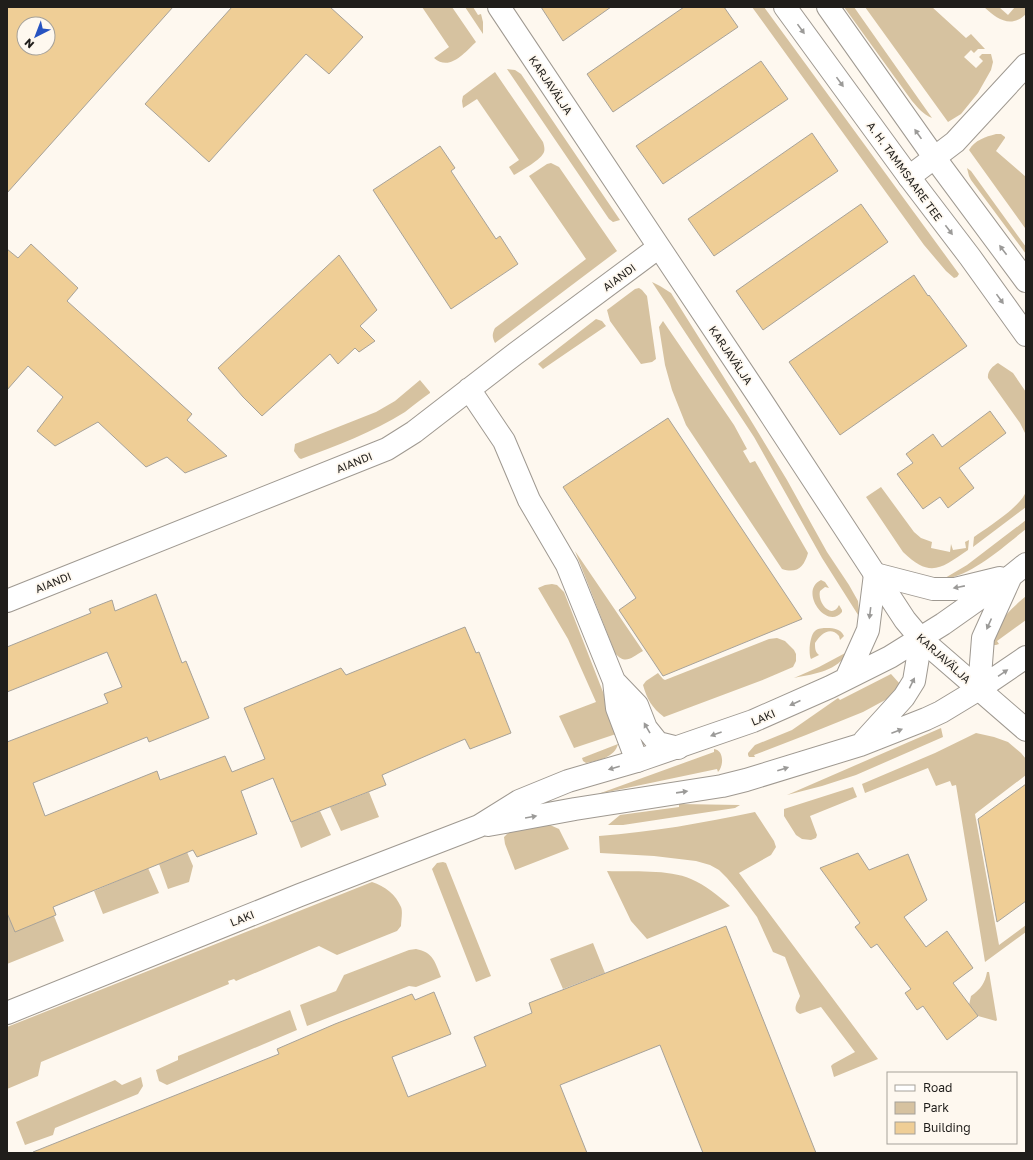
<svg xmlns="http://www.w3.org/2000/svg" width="1033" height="1160" viewBox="0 0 1033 1160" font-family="'Golos Text',sans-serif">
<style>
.green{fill:#d6c2a0}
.building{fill:#efce96;stroke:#a7a299;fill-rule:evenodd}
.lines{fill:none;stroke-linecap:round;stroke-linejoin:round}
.minor-casing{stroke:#9f9991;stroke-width:24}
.tertiary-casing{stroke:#9f9991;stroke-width:24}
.primary-casing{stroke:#9f9991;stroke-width:24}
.minor{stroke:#fff;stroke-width:22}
.tertiary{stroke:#fff;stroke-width:22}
.primary{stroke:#fff;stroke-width:22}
.oneway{fill:#9b9a98}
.labels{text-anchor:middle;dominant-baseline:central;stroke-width:3.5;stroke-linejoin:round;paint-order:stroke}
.street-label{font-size:11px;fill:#201e1b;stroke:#fef8ef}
</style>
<rect width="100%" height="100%" fill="#fef8ef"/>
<path class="green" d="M422,7H452L476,42C465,52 450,72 434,58L449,47Z
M465,7H473L478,15L481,14L483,22V34Z
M752,7H764L959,274L957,277L954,278L946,271L924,245Z
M844,7H854L932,118C923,114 918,108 912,101Z
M865,7H932L966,38L971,34L985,49H978L974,53L971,50L964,57L976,68L983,61L979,57L982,54H991L993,62L991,70L978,93L961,114L948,122Z
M984,7H999L1008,15L1015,7H1026V14C1011,29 997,19 984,7Z
M507,69L515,70L521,74L620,220L613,222L609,219Z
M495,72L543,142C544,145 545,149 544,152C542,159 521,171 514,175L509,167L519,160L477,99L463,108L462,101L463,96Z
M996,134H1001L1005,137V138L996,151L1026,177V227L1025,228L969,150C975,140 985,137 996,134Z
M551,163L559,167L617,251L495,343C492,337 492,334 495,328L586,259L529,176L547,164Z
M967,168L971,171L1026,247V254L971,180L969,176Z
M652,282L660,286L671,293L750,419L787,480L827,552L849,585L858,601L860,618L822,558L754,437Z
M639,288L642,290L647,296L656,359L652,362L641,364L610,321L607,310L635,289Z
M596,319L602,321L606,326L543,369L538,364Z
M663,321L734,425L747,449L743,451L750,463L755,461L808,553C804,567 797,574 782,569L686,425L672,390L665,365L659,327Z
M998,363L1013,373L1026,392V435L1020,423L988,378C987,371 993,366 998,363Z
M420,380L430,392V393C421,399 413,406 405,412C373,432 336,446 301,459L299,458L294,451L295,444L376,412L395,401Z
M881,487L914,532L921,538L932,542L931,548L950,552L951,544L953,550L966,548L965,542L969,540L968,550C941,568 931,579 903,552L866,497Z
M1026,491V507L973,547L974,537C988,527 1022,506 1026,491Z
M1026,520V529C1007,544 969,578 945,578L967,565Z
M575,551L643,651C631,658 625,665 615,653Z
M821,580L825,582L829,588L825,587L820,591C817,603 832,620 839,605L842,610V612C827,631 798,591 821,580Z
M552,584L557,585L564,592L619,733L574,748L559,716L596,702L568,639L538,588L545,585Z
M1026,596V620L997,641L999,644L996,645H994C991,626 1014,606 1026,596Z
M827,628C834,628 841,629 844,636L840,640L839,636C830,626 821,634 815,643C815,648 815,652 819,655L811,659C808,653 810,635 815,631C818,628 823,628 827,628Z
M777,638L785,641L794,650L796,654V661L793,667L765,679L664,717C652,708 647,699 643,685L646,681L658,673L663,679L665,680L769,639Z
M849,651C836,672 817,673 794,678L819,667Z
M891,674L900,684L894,693L887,699L863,712L806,735L754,755L755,757H749L748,755V753L755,745L792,730L838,698L840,700Z
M941,728L943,737L856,775L822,786L787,795Z
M976,733L994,737L1008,742L1021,753L1026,759V775L975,814L999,945L1026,925V932L985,962L956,785L952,786L950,781L936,786L928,768L865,793L862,784L935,753Z
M618,744C615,757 598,761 586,763L583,761L582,758Z
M714,749C724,750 724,766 718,772L717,769L598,794L714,752Z
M853,787L857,797L810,816L817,835L816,838L811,840L802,839L796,835L784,816V809Z
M369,792L379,817L341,831L330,807Z
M679,804L740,805L735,808L623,825H608L620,815L679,807Z
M320,811L331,835L301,848L291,822Z
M755,812L774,841L776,847L771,855L739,873L878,1059L834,1077L831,1066L833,1064L855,1052L821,1007L800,1014C791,1010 798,1002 800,996L785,957L773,952L757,917L737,890L727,878L719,870L710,865L696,861L654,856L600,853L599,836C652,832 703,823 755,812Z
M540,824L550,825L559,829L569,849L515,870L505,844L504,837C512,827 528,825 540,824Z
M187,852L193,866L189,882L168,889L159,864Z
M443,862L446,863L491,976L476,982L432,869L437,863Z
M148,868L159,893L103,914L94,891Z
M607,871C632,872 669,869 691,879C705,885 719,896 730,906L647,939L631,921Z
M372,882C385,886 396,895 401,907C403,912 401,921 401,926L397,931L337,955L319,946L236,981L234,979L228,981L229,984L41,1062L38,1076L7,1089V1027Z
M7,899L54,916L64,941L7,964Z
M593,943L605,973L563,989L550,959Z
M416,949C433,952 435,962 441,977L416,987L409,986L307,1026L300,1005L336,991L344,975L409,950Z
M987,972H989L997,1020L996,1021L978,1016L969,1005L971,996C981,989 985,983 987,972Z
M290,1010L297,1030L167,1085L159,1081L156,1070L178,1060V1056Z
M141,1077L143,1086L138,1094L55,1128L53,1135L25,1145L16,1122L115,1080L122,1085Z"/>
<path class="building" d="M7,7H173L7,193ZM24,24H48V48H24Z
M232,7H330L363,37L329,74L306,54L209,162L145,104Z
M541,7H611L563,41Z
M684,7H724L738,27L613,112L587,74Z
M761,61L788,99L663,184L636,146Z
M812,133L838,171L714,256L688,219Z
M440,146L455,168L451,171L496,239L500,236L518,264L451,309L373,190Z
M861,204L888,242L763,330L736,291Z
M31,244L78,288L67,301L192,414L187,420L227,456L185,473L167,457L146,467L98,422L55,446L37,431L63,397L28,366L7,390V249L18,258Z
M339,255L377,310L360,326L375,341L359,352L355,348L338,364L330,354L262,416L243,397L218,368Z
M914,275L928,296L929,295L967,346L840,435L789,362Z
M990,411L1006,433L959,468L974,488L948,508L940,497L923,509L897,474L913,463L906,454L933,434L942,447Z
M668,418L802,619L663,676L619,610L636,598L563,487Z
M156,594L182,663L186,661L209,718L149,742L147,737L33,783L45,816L157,771L160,780L225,756L232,772L265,759L244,708L341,668L346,675L465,627L476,653L479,652L511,733L470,749L465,739L382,775L386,785L291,822L273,778L241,791L257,834L197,857L193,850L159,864L53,907L56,915L15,932L7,913V742L108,703L104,694L122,687L107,652L7,692V647L91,613L89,609L112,600L115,611Z
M1026,784V901L997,922L978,819Z
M858,853L869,870L908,854L927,900L904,917L926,947L947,931L973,968L953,983L978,1016L947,1040L923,1006L917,1010L905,993L911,989L877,944L871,948L855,927L860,923L820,868Z
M726,926L816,1153H703L660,1045L560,1085L587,1153H34L33,1152L279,1054L277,1049L335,1024L412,994L415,1000L434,992L451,1034L392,1057L408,1097L486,1066L474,1037L532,1013L529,1003Z"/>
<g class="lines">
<defs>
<path id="minor" d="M499,7L759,397L905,620L921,639L1026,730
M909,177L955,142L1026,65
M469,389L504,441L529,500L567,565L614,681L617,708L637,761
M7,601L387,449L414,432L515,354L659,247
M614,681L637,705L646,728L658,743L678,748"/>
<path id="tertiary" d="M846,679L868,630L875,574L933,589H955L1000,578
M979,689L983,638L1011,576
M864,741L904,697L914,681L921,639
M488,825L575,809L722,786L746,780L860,745L926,719L941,712L979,689L1026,657
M7,1013L300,895L479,826L519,801L568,781L637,761L753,721L830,687L890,657L943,624L1011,576L1026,564"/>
<path id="primary" d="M785,7L909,177L970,257L1026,335
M828,7L934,157L1026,281"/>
</defs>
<use href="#minor" class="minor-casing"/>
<use href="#tertiary" class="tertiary-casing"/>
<use href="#primary" class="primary-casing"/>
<use href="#minor" class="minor"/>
<use href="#tertiary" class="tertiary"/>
<use href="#primary" class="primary"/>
</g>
<defs><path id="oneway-solid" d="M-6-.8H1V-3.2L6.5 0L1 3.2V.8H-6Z"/></defs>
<g class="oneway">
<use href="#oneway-solid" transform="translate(801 29) rotate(54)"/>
<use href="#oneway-solid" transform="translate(840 82) rotate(54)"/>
<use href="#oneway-solid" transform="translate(918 134) rotate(-125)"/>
<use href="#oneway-solid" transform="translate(949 230) rotate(53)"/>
<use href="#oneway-solid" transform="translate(1003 250) rotate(-127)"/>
<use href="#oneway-solid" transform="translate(1000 299) rotate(54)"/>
<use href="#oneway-solid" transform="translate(959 587) rotate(169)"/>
<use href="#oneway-solid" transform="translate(870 613) rotate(97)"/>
<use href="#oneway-solid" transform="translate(989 624) rotate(114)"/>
<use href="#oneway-solid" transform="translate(1003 673) rotate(-34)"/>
<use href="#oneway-solid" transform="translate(912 683) rotate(-64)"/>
<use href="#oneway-solid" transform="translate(795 703) rotate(156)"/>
<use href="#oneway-solid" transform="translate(647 728) rotate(-120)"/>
<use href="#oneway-solid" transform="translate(897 731) rotate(-21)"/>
<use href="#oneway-solid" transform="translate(716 734) rotate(160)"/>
<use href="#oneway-solid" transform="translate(614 768) rotate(164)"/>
<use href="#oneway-solid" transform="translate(783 769) rotate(-17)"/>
<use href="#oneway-solid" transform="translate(682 792) rotate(-8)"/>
<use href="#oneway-solid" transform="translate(531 817) rotate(-10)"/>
</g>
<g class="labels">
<g class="street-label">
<text transform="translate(551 85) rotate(56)">KARJAVÄLJA</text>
<text transform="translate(905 171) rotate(54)">A. H. TAMMSAARE TEE</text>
<text transform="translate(619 277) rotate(-36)">AIANDI</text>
<text transform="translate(731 355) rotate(56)">KARJAVÄLJA</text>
<text transform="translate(354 462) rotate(-22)">AIANDI</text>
<text transform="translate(53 582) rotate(-22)">AIANDI</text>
<text transform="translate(944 658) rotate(42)">KARJAVÄLJA</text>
<text transform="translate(763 717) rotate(-23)">LAKI</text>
<text transform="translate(242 918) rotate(-22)">LAKI</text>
</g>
</g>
<rect width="1033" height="1160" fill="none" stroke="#201e1b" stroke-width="16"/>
<rect x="887" y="1072" width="130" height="72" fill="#fef8ef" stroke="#a5a19a"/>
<rect x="895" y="1085" width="20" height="6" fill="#ffffff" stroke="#a5a19a"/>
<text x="923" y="1092" font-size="12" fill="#201e1b">Road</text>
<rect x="895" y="1102" width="20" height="12" fill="#d6c2a0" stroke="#a5a19a"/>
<text x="923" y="1112" font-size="12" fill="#201e1b">Park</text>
<rect x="895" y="1122" width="20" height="12" fill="#efce96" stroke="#a5a19a"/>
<text x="923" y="1132" font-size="12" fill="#201e1b">Building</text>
<g transform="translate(36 36) rotate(222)"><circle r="19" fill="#fef8ef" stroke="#a5a19a"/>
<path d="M0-3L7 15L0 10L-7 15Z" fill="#2753c1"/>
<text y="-6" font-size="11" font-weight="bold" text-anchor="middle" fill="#201e1b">N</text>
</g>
</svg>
